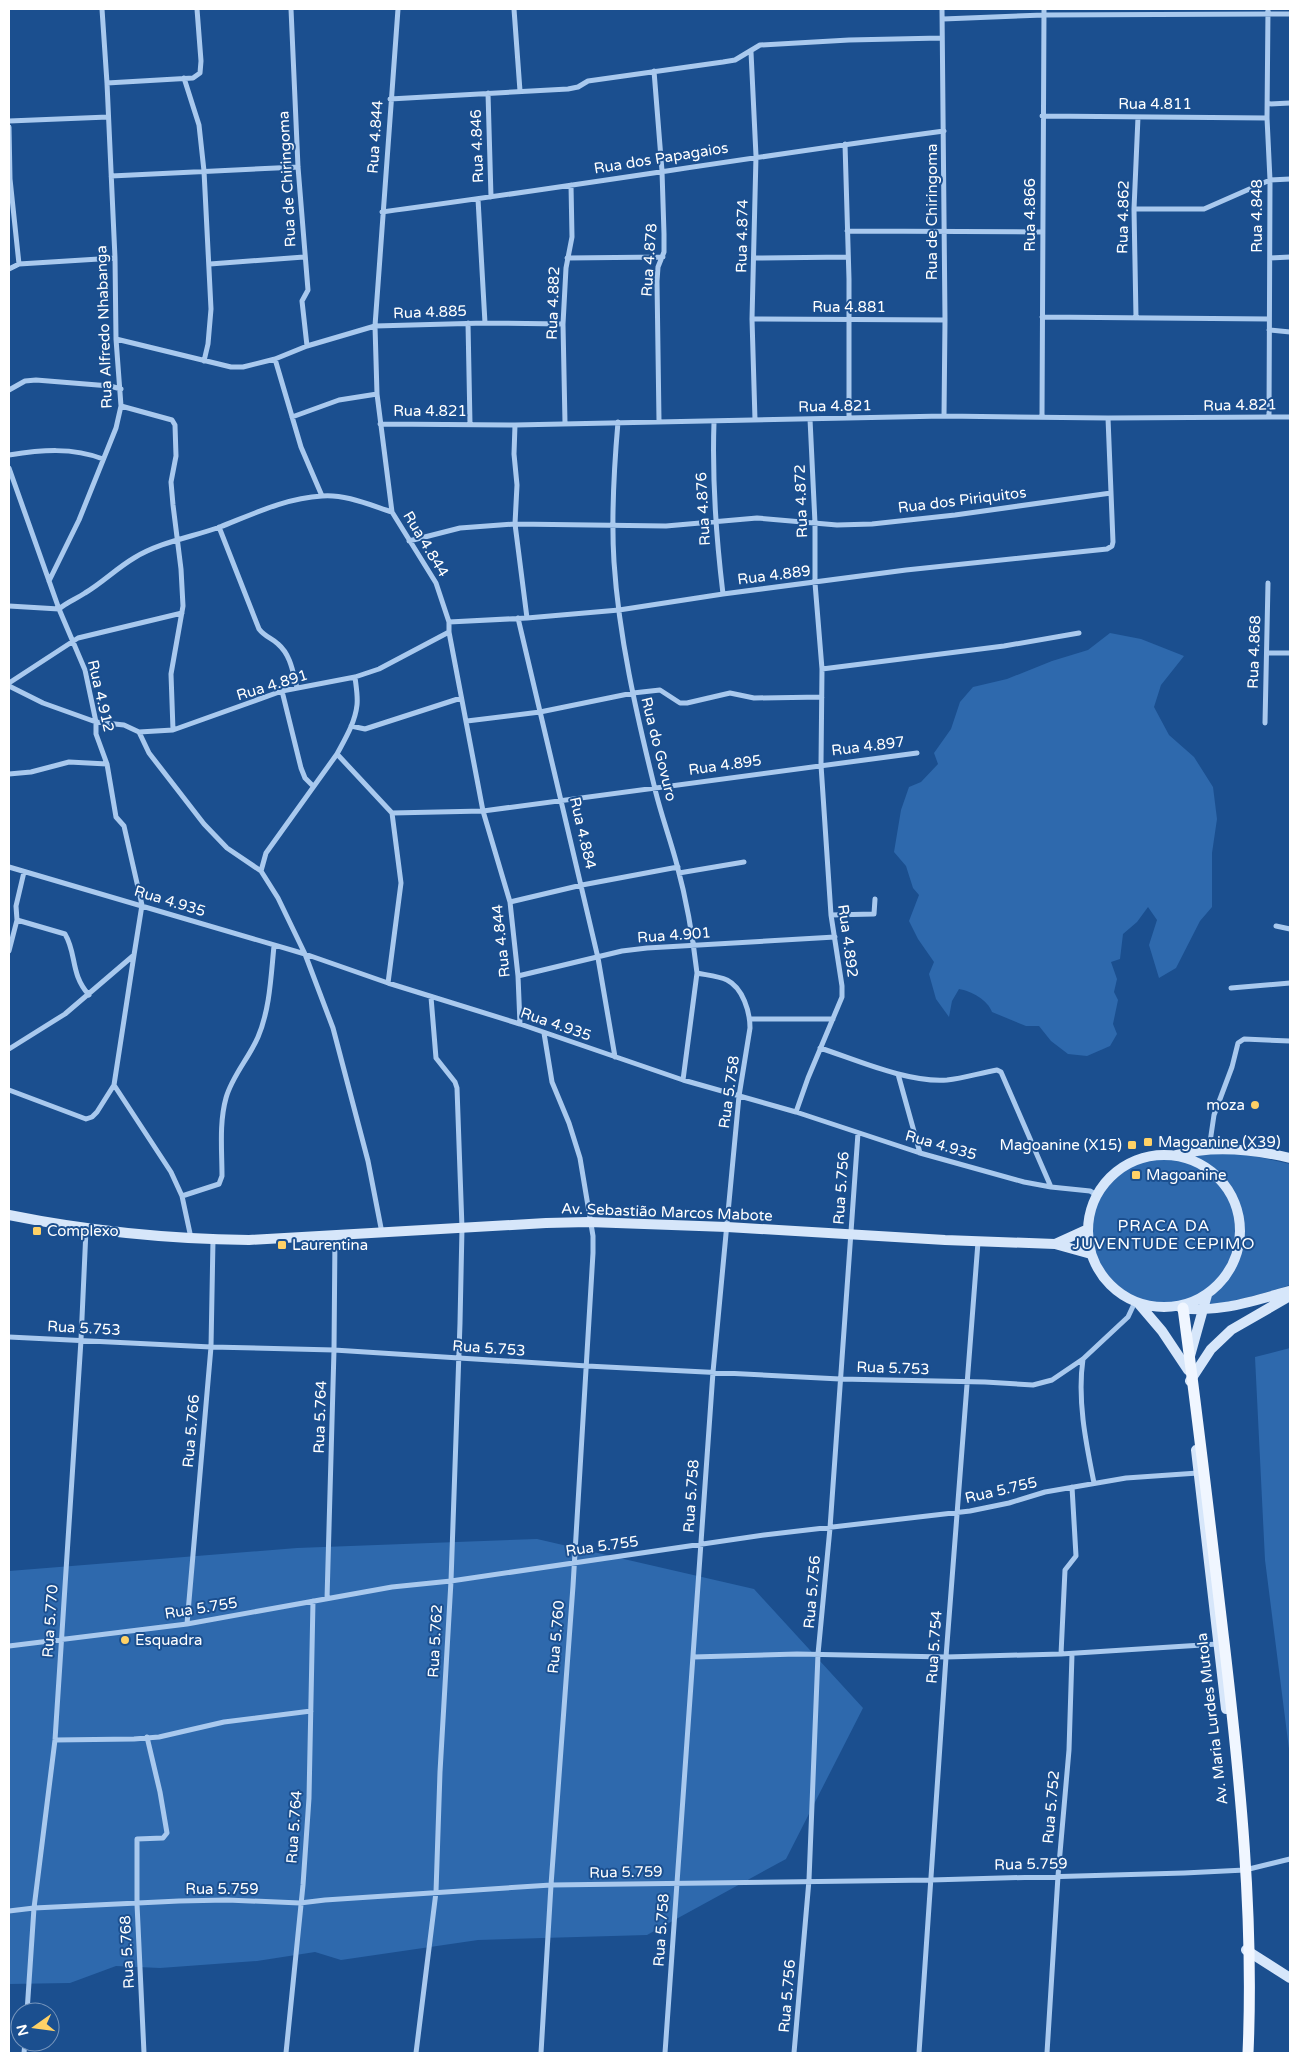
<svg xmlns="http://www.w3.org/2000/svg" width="1299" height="2062" viewBox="0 0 1299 2062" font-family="'Varela Round',sans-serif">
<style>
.green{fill:#2e69ad}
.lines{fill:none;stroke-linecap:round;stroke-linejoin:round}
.street{stroke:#a9c9ee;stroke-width:5}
.secondary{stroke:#d6e6fa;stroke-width:10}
.primary{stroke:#f0f6ff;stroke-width:11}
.poi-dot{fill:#ffd166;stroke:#1b4f8f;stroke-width:2}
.labels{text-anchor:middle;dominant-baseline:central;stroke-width:4;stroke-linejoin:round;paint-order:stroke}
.street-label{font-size:15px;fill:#fff;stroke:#1b4f8f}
.poi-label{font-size:15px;fill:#fff;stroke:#1b4f8f;text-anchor:start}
.neighbourhood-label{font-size:16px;letter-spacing:1px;fill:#fff;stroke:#1b4f8f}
</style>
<rect width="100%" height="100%" fill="#1b4f8f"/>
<path class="green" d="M1110,633L1141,639L1184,656L1161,685L1154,707L1169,735L1194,757L1213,787L1217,819L1212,853V907L1200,921L1176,968L1159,978L1149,945L1157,920L1148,907L1137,922L1123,934L1120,959L1111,962L1117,979L1114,992L1118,1000L1113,1024L1117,1034L1110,1046L1087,1056L1068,1054L1051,1041L1039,1026H1026L992,1012C988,1000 971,991 959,989L952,1001L949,1017L936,999L929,974L934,962L918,939L909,921L919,895L913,888L906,866L894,852L901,810L909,787L921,782L938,764L934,753L951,729L960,702L973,687L1007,679L1052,661L1088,650Z
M1199,1150H1228L1290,1164V1285C1255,1297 1184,1315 1148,1306C1083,1290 1064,1200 1125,1165C1147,1153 1175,1153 1199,1150Z
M1290,1348V1757L1265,1560L1255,1357Z
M537,1539L754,1589L863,1708L786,1859L647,1935L478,1940L341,1960L315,1952L257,1961L160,1968L116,1966L70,1983L9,1984V1571L297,1548Z"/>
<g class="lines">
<path class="street" d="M291,9L298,167L308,290L302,301L307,346
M398,9L375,326L377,394L392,512L436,583L449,622V632L483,811L510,902L518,976L520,1024
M514,9L520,91
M942,9L945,320L944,416
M1268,9L1267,118L1270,180L1269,417
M943,19L1044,15L1290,14
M751,52L756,156L752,319L755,420
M654,71L662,171L664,234V252L658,267L657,281L659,421
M184,78L199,125L204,171L211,309L208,344L204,361
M107,83L193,78L200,73L201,61L197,9
M488,93L491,197
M390,99L568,89L578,87L588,81L723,62L735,60L760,45L849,40L941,38
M1268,104L1290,103
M1042,116L1267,118
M9,121L108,117
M9,127L10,179L19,264
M845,144L849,279V418
M111,176L298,167
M478,199L485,323
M1134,209H1204L1270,180L1290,179
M382,212C570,187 757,156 944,131
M847,231L1043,232
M567,258L663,257
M754,258L848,257
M1270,258L1290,257
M210,264L304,257
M9,269L19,264L115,258
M1042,317L1269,319
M1136,317L1134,209L1138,117
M752,319L945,320
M468,323L470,424
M1269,330L1290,332
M116,339L231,367H243L275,359L307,346L375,326L485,323L563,324
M275,359L301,447L322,496
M9,390L25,381L36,380L110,386L121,389
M121,406L172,420L175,425L176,456L171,482L173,505L181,569L183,606L171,674L173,730
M1042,416L1044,9
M292,417L339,400L377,394
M618,422C614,468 611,515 614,562C619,637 636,712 654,785C660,812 670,838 677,865C686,898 693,938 697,973L683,1080
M714,422C712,480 716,536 723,594
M565,423L563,324L566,268L572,237L571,185
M380,424L515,425L944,416L1108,418L1290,417
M515,425L514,454L517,485L515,524L527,618
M9,455C41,450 72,447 103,459
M9,468L59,609L85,670L96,722V734L107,764L116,817L124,826L142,905L134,955L65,1014L9,1049
M219,527L259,629C265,637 272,638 278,644C291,655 293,673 297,688
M409,541L460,528L515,524L666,526L757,518L837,525L872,524L955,515L1111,493
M49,581L79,520L116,428L121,406L116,339L115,258L107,83L102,9
M9,606L59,609C67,602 76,599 85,593C102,583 117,568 134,558C160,542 192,537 220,527C253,514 286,498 322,496C345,494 370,505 392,512
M518,618L598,958L615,1057
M449,622L527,618L619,610L723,594L906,570L1107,549L1112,546L1113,542L1108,418
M1267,653H1290
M822,669L1004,646L1079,633
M9,683L78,638L182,613
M9,686L43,703L96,722L124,725L139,732L173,730L282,691L355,677L379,669L449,632
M282,691L301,768L305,778L313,786
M467,721L540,712L633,693L660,690L680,703H687L730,693L754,698L822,697
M1265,723L1268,583
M351,726L365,729L461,698
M139,732L149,753L204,824L227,848L261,871L278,898L305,954L333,1028L368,1161L382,1233
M337,754L392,813L483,811L917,753
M9,774L31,772L69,762L107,764
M9,867L305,954L388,983L520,1024L683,1080L796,1112L920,1153L1024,1182L1051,1187L1090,1191L1097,1195
M261,871L266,853L337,754C345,739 355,723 357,705C358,696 356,686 355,677
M679,873L744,862
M510,902L582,885L678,867
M831,915L874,914L875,899
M17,920L65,934C77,954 70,974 89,995
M1276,926L1290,929
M9,951L17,920L16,906L24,872
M518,976L622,951L647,948L835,937
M388,983L401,883L392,813
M1231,988L1290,983
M750,1019H833
M820,1048C857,1060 908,1083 947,1080C964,1078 980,1073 997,1070L1001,1072L1051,1187
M898,1074L920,1153
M114,1085L171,1172L182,1196L191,1238
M9,1090L86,1119L92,1117L97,1112L114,1085L134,955
M796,1112L808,1078L842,997V986L831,915L821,765L822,669L815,583V523L810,419
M1209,1149L1214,1115L1232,1067L1238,1043L1244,1039L1290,1041
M182,1196L219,1184L222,1176C222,1151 219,1123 226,1098C232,1076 249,1058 258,1037C270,1009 271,975 274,946
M9,1337L211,1347L334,1350L587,1366L840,1379L985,1382L1033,1385L1052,1380L1083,1359L1128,1317L1135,1302
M1083,1359C1077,1400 1086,1443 1094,1483
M327,1599L334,1350L335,1236
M187,1624L211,1347L213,1240
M9,1646L187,1624L392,1587L451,1581L764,1535L970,1511L1009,1503L1045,1492L1126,1478L1198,1473
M1061,1654L1065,1570L1076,1556L1072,1487
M693,1657L797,1654L946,1657L1061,1654L1218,1644
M55,1740L134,1739L159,1737L224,1722L311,1711
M9,1911L34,1908L179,1901L227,1900L300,1903L325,1900L551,1885L931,1880L1184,1873L1245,1870L1290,1859
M27,2012L34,1908L55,1740L81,1340L86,1230
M24,2053L25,2042
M144,2053L137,1904V1839L163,1838L167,1833L160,1792L147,1737
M286,2053L303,1885L309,1798L313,1601
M416,2053L436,1892L440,1772L451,1581L460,1323L462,1228L457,1088L455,1082L436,1058L431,997
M541,2053L551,1885L573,1586L593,1253V1236L580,1158L569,1123L552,1082L544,1033
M665,2053L713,1372L739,1096L750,1028C750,1012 743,988 727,980C718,976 706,975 697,973
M794,2053L809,1880L818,1654L830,1528L858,1133
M919,2053L946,1657L978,1242
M1047,2053L1058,1876L1069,1750L1072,1654"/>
<path class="secondary" d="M1088 1231a76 76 0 1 1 152 0a76 76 0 1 1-152 0Z
M1176,1155C1213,1145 1253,1149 1290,1158
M9,1215C88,1231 168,1239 249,1240L546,1223L589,1222L727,1227L945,1240L1055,1244L1091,1254
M1055,1244L1088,1229
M1139,1304L1162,1331L1188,1370
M1181,1308C1219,1313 1253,1301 1289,1291
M1190,1356L1207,1295
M1190,1381L1211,1349L1231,1330L1290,1296
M1196,1450L1226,1709
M1246,1950L1290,1978"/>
<path class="primary" d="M1183,1308C1198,1419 1211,1531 1224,1642C1240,1779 1254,1915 1248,2053"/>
</g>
<g class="poi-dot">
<circle cx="1255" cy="1105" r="5"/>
<rect x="1143" y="1137" width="10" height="10" rx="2.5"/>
<rect x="1127" y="1140" width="10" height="10" rx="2.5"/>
<rect x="1131" y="1170" width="10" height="10" rx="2.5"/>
<rect x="32" y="1226" width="10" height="10" rx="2.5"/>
<rect x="277" y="1240" width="10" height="10" rx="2.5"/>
<circle cx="125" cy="1640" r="5"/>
</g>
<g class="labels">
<g class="street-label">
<text x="1155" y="104">Rua 4.811</text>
<text transform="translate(375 137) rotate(-86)">Rua 4.844</text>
<text transform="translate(477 146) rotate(-92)">Rua 4.846</text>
<text transform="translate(661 158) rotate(-9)">Rua dos Papagaios</text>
<text transform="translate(287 179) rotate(-93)">Rua de Chiringoma</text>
<text transform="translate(932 212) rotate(-90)">Rua de Chiringoma</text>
<text transform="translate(1030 215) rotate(-90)">Rua 4.866</text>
<text transform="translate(1257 216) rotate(-90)">Rua 4.848</text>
<text transform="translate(1123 217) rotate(-89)">Rua 4.862</text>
<text transform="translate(742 236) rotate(-89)">Rua 4.874</text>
<text transform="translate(649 260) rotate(-86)">Rua 4.878</text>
<text transform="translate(553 303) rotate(-88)">Rua 4.882</text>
<text x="849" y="307">Rua 4.881</text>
<text transform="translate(430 312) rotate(-2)">Rua 4.885</text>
<text transform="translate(104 327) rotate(-92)">Rua Alfredo Nhabanga</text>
<text transform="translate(1240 405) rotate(-1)">Rua 4.821</text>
<text transform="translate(835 406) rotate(-1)">Rua 4.821</text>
<text x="430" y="411">Rua 4.821</text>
<text transform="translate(962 500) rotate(-7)">Rua dos Piriquitos</text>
<text transform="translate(801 501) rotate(-92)">Rua 4.872</text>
<text transform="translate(703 509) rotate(-93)">Rua 4.876</text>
<text transform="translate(426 544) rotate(59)">Rua 4.844</text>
<text transform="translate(774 575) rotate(-7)">Rua 4.889</text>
<text transform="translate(1254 652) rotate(-88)">Rua 4.868</text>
<text transform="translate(272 685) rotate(-17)">Rua 4.891</text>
<text transform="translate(101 696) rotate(77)">Rua 4.912</text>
<text transform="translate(868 746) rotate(-7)">Rua 4.897</text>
<text transform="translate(659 749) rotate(76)">Rua do Govuro</text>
<text transform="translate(725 765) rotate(-8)">Rua 4.895</text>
<text transform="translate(583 833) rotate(77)">Rua 4.884</text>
<text transform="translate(170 901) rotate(17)">Rua 4.935</text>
<text transform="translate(674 935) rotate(-4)">Rua 4.901</text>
<text transform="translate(501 941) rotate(-96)">Rua 4.844</text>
<text transform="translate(848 941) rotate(82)">Rua 4.892</text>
<text transform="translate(556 1024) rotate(19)">Rua 4.935</text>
<text transform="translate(729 1092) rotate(-82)">Rua 5.758</text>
<text transform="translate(941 1145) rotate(16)">Rua 4.935</text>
<text transform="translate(841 1188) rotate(-86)">Rua 5.756</text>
<text transform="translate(667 1212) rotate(2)">Av. Sebastião Marcos Mabote</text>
<text transform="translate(84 1328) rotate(3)">Rua 5.753</text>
<text transform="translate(489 1348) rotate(4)">Rua 5.753</text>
<text transform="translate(893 1368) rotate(2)">Rua 5.753</text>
<text transform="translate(320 1417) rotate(-88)">Rua 5.764</text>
<text transform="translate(191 1431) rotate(-85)">Rua 5.766</text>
<text transform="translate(1001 1490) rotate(-13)">Rua 5.755</text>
<text transform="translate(691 1496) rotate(-86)">Rua 5.758</text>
<text transform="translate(602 1546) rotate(-8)">Rua 5.755</text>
<text transform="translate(812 1592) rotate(-85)">Rua 5.756</text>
<text transform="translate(201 1608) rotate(-9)">Rua 5.755</text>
<text transform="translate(50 1621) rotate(-86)">Rua 5.770</text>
<text transform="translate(556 1637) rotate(-85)">Rua 5.760</text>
<text transform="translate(435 1641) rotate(-87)">Rua 5.762</text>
<text transform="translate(934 1647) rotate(-86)">Rua 5.754</text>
<text transform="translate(1212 1719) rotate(-97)">Av. Maria Lurdes Mutola</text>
<text transform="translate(1051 1807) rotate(-85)">Rua 5.752</text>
<text transform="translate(294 1827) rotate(-86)">Rua 5.764</text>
<text transform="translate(1031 1864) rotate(-1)">Rua 5.759</text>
<text transform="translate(626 1872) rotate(-1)">Rua 5.759</text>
<text x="222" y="1889">Rua 5.759</text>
<text transform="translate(661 1930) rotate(-86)">Rua 5.758</text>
<text transform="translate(127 1952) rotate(-93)">Rua 5.768</text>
<text transform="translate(787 1996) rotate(-85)">Rua 5.756</text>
</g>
<g class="poi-label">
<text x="1245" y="1105" text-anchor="end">moza</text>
<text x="1158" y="1142">Magoanine (X39)</text>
<text x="1122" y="1145" text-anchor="end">Magoanine (X15)</text>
<text x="1146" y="1175">Magoanine</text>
<text x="47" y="1231">Complexo</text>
<text x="292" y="1245">Laurentina</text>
<text x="135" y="1640">Esquadra</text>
</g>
<g class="neighbourhood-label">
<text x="1164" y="1226">PRACA DA<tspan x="1164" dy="18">JUVENTUDE CEPIMO</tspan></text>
</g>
</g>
<rect width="1299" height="2062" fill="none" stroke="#ffffff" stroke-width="20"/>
<g transform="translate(35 2027) rotate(256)"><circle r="24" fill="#1b4f8f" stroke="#7695bc"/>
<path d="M0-4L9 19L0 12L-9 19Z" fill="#ffd166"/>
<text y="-8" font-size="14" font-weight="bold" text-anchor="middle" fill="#ffffff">N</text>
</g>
</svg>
